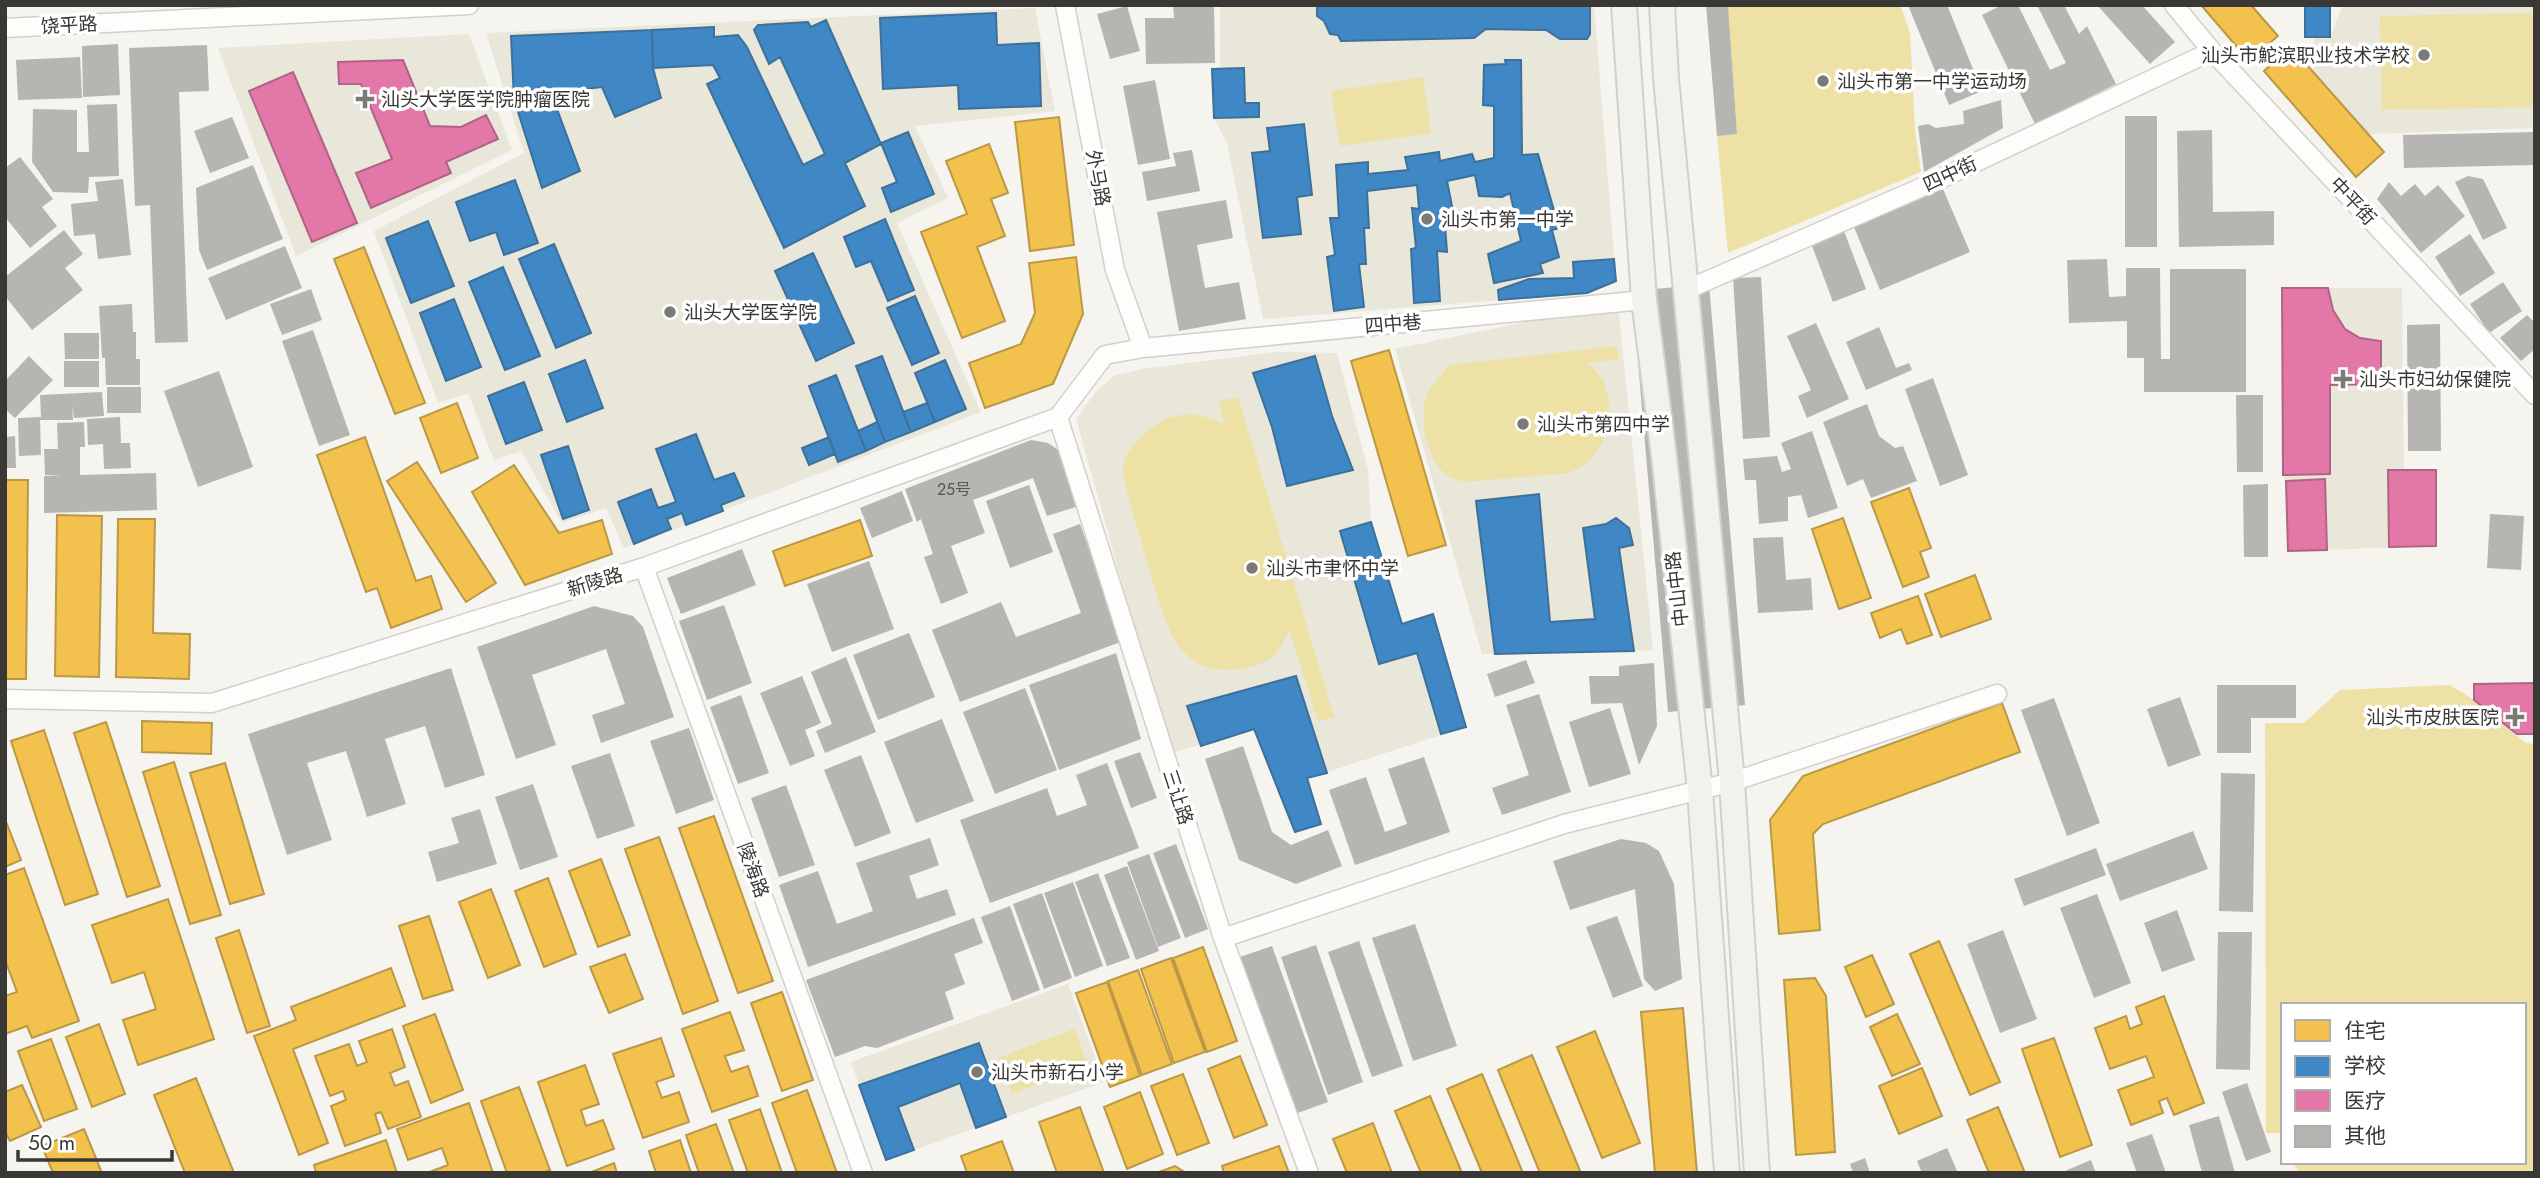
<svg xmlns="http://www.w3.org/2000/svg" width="2540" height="1178" viewBox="0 0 2540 1178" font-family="Jost,'Noto Sans SC',sans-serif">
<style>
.built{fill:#e9e6da}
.green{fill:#ede1a5}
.homes{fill:#f2c14e;stroke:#ba9846;stroke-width:2}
.schools{fill:#3f88c5;stroke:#3d709a;stroke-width:2}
.health{fill:#e377a8;stroke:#b06485;stroke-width:2}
.building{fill:#b6b5b1}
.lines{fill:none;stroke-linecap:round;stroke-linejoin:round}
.street-casing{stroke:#d1d0cb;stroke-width:21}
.secondary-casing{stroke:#d1d0cb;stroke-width:28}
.street{stroke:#fefdfc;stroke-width:18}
.secondary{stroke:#f2f1ed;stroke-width:24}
.poi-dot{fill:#7b7a75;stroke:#fff;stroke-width:2.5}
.labels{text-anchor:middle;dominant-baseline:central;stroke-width:7;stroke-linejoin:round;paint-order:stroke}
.number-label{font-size:16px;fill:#585753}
.street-label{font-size:19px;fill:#393834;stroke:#fff}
.poi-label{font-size:19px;fill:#393834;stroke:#fff;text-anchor:start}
</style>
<rect width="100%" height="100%" fill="#f5f4ee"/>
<path class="built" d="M1220,5H1594L1616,281L1587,293L1263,319L1227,143L1214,118L1212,69L1220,67Z
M2343,5H2535V128L2368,134L2313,72L2314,37H2330Z
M1035,8L1055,111L915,126L948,198L897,223L981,412L624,548L606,508L562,523L521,451L494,460L468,393L438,403L374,231L524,153L486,33Z
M469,34L512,150L296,256L218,48Z
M2282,288H2402L2404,470H2436V546L2288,551L2286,481L2283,475Z
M1619,313L1653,650L1482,654L1395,349L1559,315Z
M1275,352L1337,353L1368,470L1371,522L1402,623L1433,614L1466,727L1308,778L1321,824L1295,832L1254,730L1170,753L1076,419L1096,392L1115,375L1149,368Z
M1068,984L1104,1082L886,1160L851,1062Z"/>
<path class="green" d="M1728,5H1900L1910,32L1915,130L1921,172L1728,253L1717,136L1737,134Z
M2535,13V107L2382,110L2380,16Z
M1423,77L1431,133L1340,146L1331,91Z
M1617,346L1619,359L1588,363C1593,370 1603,377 1605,385C1617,418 1604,461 1568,473L1466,482C1456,480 1444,476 1438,466C1425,450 1418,410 1429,391C1434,382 1443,373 1450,365Z
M1238,397L1334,717L1318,721L1289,629C1281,652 1271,663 1245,668C1177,682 1164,620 1150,571C1142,545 1135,519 1127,493C1125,483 1122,471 1124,461C1126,453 1134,444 1140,438C1167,412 1190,408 1224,424L1219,401Z
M2450,685L2474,700L2526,743L2535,744V1173H2300L2292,1162H2524V1005H2283V1136L2282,1133H2266L2265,723H2304L2340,690Z
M1074,1029L1088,1065L1012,1094L998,1058Z"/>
<path class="homes" d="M2201,5H2251L2278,36L2249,61Z
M2291,47L2384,152L2356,177L2264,71Z
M1059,117L1074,245L1030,251L1015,122Z
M989,144L1008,193L991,199L1005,236L977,247L1005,321L962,338L921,232L967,214L946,161Z
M364,247L425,403L395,414L334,259Z
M1076,257L1083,314L1053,384L985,408L969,363L1021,344L1035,313L1029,263Z
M1389,350L1446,545L1408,556L1351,361Z
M457,403L478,458L441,473L420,418Z
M365,437L416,581L431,576L442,609L391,628L377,588L366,592L317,455Z
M417,462L496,583L466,602L387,481Z
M514,465L559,533L602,520L612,554L525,585L472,492Z
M5,480H28L26,679H5Z
M1909,488L1931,548L1920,552L1929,577L1903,587L1871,502Z
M57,515L102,516L99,677L55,676Z
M1843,518L1871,598L1839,609L1812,529Z
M118,519H155L153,633L190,634L189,679L116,677Z
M860,520L872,556L785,586L773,551Z
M1975,575L1991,619L1941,637L1925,594Z
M1918,596L1932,635L1907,644L1901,629L1880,638L1871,613Z
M2002,703L2020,752L1823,824L1813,834L1820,930L1779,934L1770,820L1803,776Z
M142,721L212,723L211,754L142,752Z
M106,722L160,886L127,897L74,733Z
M44,730L98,894L65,905L11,741Z
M174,762L221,915L190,924L143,772Z
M225,763L264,894L230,904L190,773Z
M714,816L773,981L738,993L679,828Z
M5,819L21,860L5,867Z
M659,837L718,1001L683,1014L625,849Z
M601,859L630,935L598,947L569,871Z
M24,868L79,1021L32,1038L27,1026L5,1034V996L17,992L5,960V875Z
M548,878L576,954L544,967L515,891Z
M491,889L520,965L488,978L459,902Z
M168,899L214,1039L138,1065L123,1020L156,1009L144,972L112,983L92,925Z
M429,916L453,990L423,999L399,926Z
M239,930L270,1026L247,1033L216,938Z
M1939,941L2000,1082L1970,1095L1910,954Z
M1203,947L1237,1041L1207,1052L1173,958Z
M625,954L643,999L609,1013L590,967Z
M1872,955L1894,1004L1866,1017L1845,967Z
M1171,958L1205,1052L1174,1063L1141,969Z
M391,968L405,1006L293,1049L328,1143L299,1155L254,1036L296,1020L291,1007Z
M1138,970L1172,1064L1142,1075L1108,981Z
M1815,978L1826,996L1835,1152L1796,1155L1784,980Z
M1107,982L1140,1076L1110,1087L1076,993Z
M782,992L813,1080L782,1091L751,1003Z
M2164,996L2204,1103L2174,1115L2167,1098L2159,1101L2163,1113L2131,1125L2118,1090L2154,1077L2146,1056L2110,1069L2095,1028L2126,1016L2130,1029L2142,1024L2136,1007Z
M1683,1008L1697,1173H1655L1641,1012Z
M730,1012L744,1050L725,1056L731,1072L748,1066L758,1096L712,1112L682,1029Z
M435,1014L463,1090L431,1103L403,1026Z
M1897,1014L1920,1064L1892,1076L1870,1027Z
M99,1024L125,1094L92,1107L66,1037Z
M392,1029L405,1067L390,1073L395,1086L408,1081L421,1117L388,1129L381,1112L375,1114L381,1133L345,1146L331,1106L346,1100L343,1091L330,1096L315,1056L349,1044L357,1066L367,1062L359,1041Z
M1595,1031L1640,1143L1602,1158L1557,1047Z
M661,1038L674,1076L656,1082L662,1098L679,1092L689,1122L643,1138L613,1054Z
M2054,1038L2092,1145L2060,1157L2022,1049Z
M51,1039L77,1109L44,1121L18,1051Z
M1532,1055L1581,1173H1540L1498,1070Z
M1240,1056L1267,1125L1234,1138L1208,1069Z
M585,1065L599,1104L581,1110L586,1126L603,1120L614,1149L567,1166L538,1082Z
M1922,1068L1942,1116L1899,1134L1879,1086Z
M1183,1074L1209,1143L1177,1155L1151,1086Z
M1482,1074L1523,1173H1482L1447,1089Z
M196,1078L234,1173H185L154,1095Z
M22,1085L41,1127L10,1141L5,1132V1092Z
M519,1087L550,1170L543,1173H507L481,1101Z
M807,1090L837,1173H797L772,1103Z
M1140,1092L1163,1154L1127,1169L1104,1107Z
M1430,1096L1462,1173H1421L1395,1111Z
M469,1103L493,1173H427L448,1165L442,1148L408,1160L397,1129Z
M1080,1107L1104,1173H1057L1039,1122Z
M1998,1107L2025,1173H1989L1967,1120Z
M760,1109L782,1173H748L729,1120Z
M1373,1123L1392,1173H1347L1333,1139Z
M716,1124L734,1173H699L686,1135Z
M84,1129L102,1173H53L42,1146Z
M386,1140L397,1173H316L314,1165Z
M680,1140L691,1173H656L649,1151Z
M1002,1141L1014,1173H967L961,1156Z
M1279,1146L1289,1173H1224L1222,1166Z
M614,1163L617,1173H589Z
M1175,1166L1186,1173H1156Z"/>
<path class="schools" d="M1317,5H1590V34L1587,39H1560L1546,30L1486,29L1474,38L1341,41L1338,35L1330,34L1324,21L1317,16Z
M2305,5H2330V37H2305Z
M996,13L997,45L1039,43L1041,106L959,109L958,85L883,89L880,18Z
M826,20L881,144L845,163L865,206L784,248L707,84L720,78L713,65L653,68L652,30L714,27V37L738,35L747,47L803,165L825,154L780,57L769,64L754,30L758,25L808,22L811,27Z
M652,30L653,68L661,98L615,117L602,87L551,93L580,171L542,188L514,99L511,36Z
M1505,60H1521L1522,155L1538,154L1559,228L1552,230L1559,257L1540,264L1543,273L1494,283L1488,254L1521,241L1510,193L1502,197L1479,196L1475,175L1447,181L1453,211H1444L1447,252L1437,251L1440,301L1414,303L1411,249L1416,248L1412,208L1419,209L1417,185L1367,191L1369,228H1364L1366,264H1359L1364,307L1334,311L1327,257L1335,255L1330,218H1339L1336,165L1368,162V174L1408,170L1405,157L1439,152L1440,161L1472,154L1475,162L1494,158V106L1483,105L1484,65L1506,64Z
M1244,68L1245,103H1259V117L1214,118L1212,69Z
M1304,124L1312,195L1297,197L1301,234L1263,238L1252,153L1270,151L1267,128Z
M908,132L934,194L891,212L882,188L897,182L881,143Z
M515,180L538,243L504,255L496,232L470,241L456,202Z
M885,219L914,290L888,301L871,261L856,267L844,237Z
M428,221L454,286L411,303L386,238Z
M554,244L591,333L556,348L519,259Z
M813,253L854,343L816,361L775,271Z
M1614,259L1616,281L1587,293L1499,300L1498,290L1529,279L1574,278L1573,262Z
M503,267L540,356L505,370L469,282Z
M915,296L939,353L912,365L887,308Z
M454,299L481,367L446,381L420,313Z
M882,356L911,432L885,442L856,366Z
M1315,356L1332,416L1353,470L1287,486L1272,427L1253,373Z
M585,360L603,408L567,422L549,374Z
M945,360L966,409L935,422L915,373Z
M836,375L866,451L838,462L809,386Z
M524,382L542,430L506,444L488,396Z
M927,403L935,422L911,432L903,412Z
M877,422L885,442L866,451L858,431Z
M696,434L714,480L734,473L744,496L721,505L723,511L686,525L682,513L667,519L671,529L634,544L618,502L651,489L658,508L676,502L656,449Z
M829,437L835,454L809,465L802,448Z
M568,446L589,510L563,519L541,455Z
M1539,494L1550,622L1595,619L1583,528L1606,524L1616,518L1629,528L1633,545L1619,548L1634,651L1495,654L1476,501Z
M1371,522L1402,624L1433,614L1466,727L1441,734L1417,653L1379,664L1340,531Z
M1296,676L1327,773L1307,778L1321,824L1295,832L1254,729L1201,746L1187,706Z
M979,1043L1006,1117L976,1128L960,1083L898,1107L914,1150L886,1160L859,1085Z"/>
<path class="health" d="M403,60L430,126L461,127L486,115L498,139L446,162L451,173L371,208L356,173L392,159L361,84H339L338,62Z
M293,72L357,223L312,242L249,91Z
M2282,288H2328L2333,310L2345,329L2360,338L2381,341V384L2330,385V474L2283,475Z
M2388,470H2436V546L2389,547Z
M2325,479L2327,550L2288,551L2286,481Z
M2535,683V734H2517L2474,700V684Z"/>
<path class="building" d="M1173,5H1214L1215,63L1146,64L1145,18H1174Z
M1706,5H1728L1737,134L1717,136Z
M1908,5H1947L1982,91L1949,105Z
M2002,5H2018L2050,70L2066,63L2037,5H2064L2079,34L2087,26L2116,84L2035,124L1982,15Z
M2097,5H2142L2175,42L2150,64Z
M1127,6L1140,51L1110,59L1097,14Z
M118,44L120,95L83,97L82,46Z
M207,45L209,91L179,92L188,342L155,343L150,205L135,206L129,48Z
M80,57L82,98L18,100L16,60Z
M1155,80L1170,159L1138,165L1123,86Z
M2001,100L2003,128L1924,172L1918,126L1928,124L1936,128L1964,124L1963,111Z
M117,104L119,176L89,177L88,193L53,192L32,162L33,109L77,110V152H89L87,105Z
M2125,116H2157V247H2125Z
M232,117L249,158L210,173L194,131Z
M2212,130L2213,212L2274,211V245L2179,247L2177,131Z
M2535,132V165L2404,168L2403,135Z
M1192,150L1200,191L1147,201L1142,172L1176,166L1173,153Z
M20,157L53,199L42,207L57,226L30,248L5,217V168Z
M253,165L283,239L207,270L199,250L196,188Z
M2468,176L2483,179L2507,228L2483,240L2455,182Z
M123,179L131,255L98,259L95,234L74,236L71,204L98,201L95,182Z
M2389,182L2401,196L2415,184L2425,196L2438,185L2465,216L2421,253L2377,199Z
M1943,189L1970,252L1880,290L1854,227Z
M1226,200L1233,238L1197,245L1205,288L1239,282L1246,319L1179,331L1157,212Z
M64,230L83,254L65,268L83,290L32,330L5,296V277Z
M1844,231L1866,289L1833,302L1811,243Z
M2470,234L2495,273L2460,296L2435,257Z
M285,246L302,288L226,320L208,278Z
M2107,259L2109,297L2126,296V268H2160L2161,359H2170V269H2246V392H2144V358H2127V321L2069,323L2067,260Z
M1761,277L1770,437L1743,439L1733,278Z
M2503,282L2522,311L2489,333L2470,304Z
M1709,284L1745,705L1668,712L1632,291Z
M311,289L322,320L282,335L270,304Z
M132,304L133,332H136V359H140V385H106L105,358H102L99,306Z
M2527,315L2535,323V349L2521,361L2500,338Z
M1816,323L1849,399L1807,418L1798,396L1811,390L1787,336Z
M2440,324L2441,451H2408L2407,325Z
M1879,327L1896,368L1909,363L1912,370L1866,390L1846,342Z
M313,330L350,435L319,446L282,341Z
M64,333H99V359H65Z
M29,356L53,380L15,418L5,409V381Z
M64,361H99V387H64Z
M219,371L253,467L198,487L164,391Z
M1933,378L1968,475L1940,486L1905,389Z
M107,387H141V413H107Z
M102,392L104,416L74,418L72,405L73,420H40L41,455L19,456L18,418L41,417L40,395Z
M2236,395H2263V472H2237Z
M1867,404L1879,436L1895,448L1903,446L1917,481L1871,498L1863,479L1847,486L1823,422Z
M120,417L121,443H130L131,468L104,469L103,444L88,445L87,419Z
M84,422L85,447H80V475L156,473L157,510L44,513V476L63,475H45L44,449H58L57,423Z
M1812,431L1838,508L1808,518L1801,495L1788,497V521L1759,524L1756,480H1745L1743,459L1777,456L1782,472L1791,469L1781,443Z
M15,436L16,468H5V437Z
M1031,440L1048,443L1064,454L1079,506L1047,516L1033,478L973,500L985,533L951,546L968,593L941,604L924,557L933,554L921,519L917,522L905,489Z
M2268,484V557H2244L2243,485Z
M1029,485L1053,552L1010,568L986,501Z
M902,491L913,521L872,538L860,508Z
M2490,514L2524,516L2521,570L2487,568Z
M1080,524L1123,641L960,702L932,630L1001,602L1016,637L1081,613L1053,534Z
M1783,537L1786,580L1811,578L1813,610L1758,613L1753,538Z
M742,549L756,585L681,614L667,578Z
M869,561L894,629L832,652L807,584Z
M724,605L752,683L707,700L679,621Z
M594,606L633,616L643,627L674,717L601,743L592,715L625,704L606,649L532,675L556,745L516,759L477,647Z
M909,633L935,697L878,720L853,655Z
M1116,653L1141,739L1059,770L1029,685Z
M846,657L876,732L825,753L816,731L832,724L811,672Z
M1526,660L1535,683L1495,697L1487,674Z
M1654,663L1657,726L1639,765L1622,703L1591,704L1589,676H1619V666Z
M451,668L485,775L445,788L425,726L385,739L406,804L367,817L346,751L307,763L332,840L287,855L248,734Z
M802,676L821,723L805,730L815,756L790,766L760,693Z
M2217,685H2296V718H2251V753H2217Z
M1025,688L1057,770L995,794L963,712Z
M1539,694L1571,792L1502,815L1492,788L1529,775L1506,705Z
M741,695L769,773L738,784L710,707Z
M2180,697L2201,755L2168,767L2147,709Z
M2054,698L2100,823L2067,836L2021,710Z
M1610,708L1631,774L1589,787L1569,722Z
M942,719L974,801L916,823L884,742Z
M689,728L714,800L676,814L650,741Z
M1243,746L1272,832L1291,845L1328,830L1342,866L1296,884L1239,860L1205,759Z
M1140,752L1157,798L1131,808L1114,761Z
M610,753L635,826L597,839L571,766Z
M861,755L891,833L855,847L824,770Z
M1424,757L1450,832L1355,865L1329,790L1366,777L1385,832L1407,824L1388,769Z
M1107,763L1139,848L990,903L960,820L1047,788L1057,816L1087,805L1076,775Z
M2221,773L2255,774L2253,912L2219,911Z
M533,784L558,857L520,870L495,797Z
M786,785L815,865L779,877L751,798Z
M480,809L497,864L437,882L428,852L459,843L451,818Z
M2193,831L2208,869L2120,901L2106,864Z
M930,838L939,865L909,876L917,899L947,889L956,915L808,967L779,885L818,871L837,924L873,911L856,863Z
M1621,839L1646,843L1659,851L1674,884L1682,979L1655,991L1644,979L1635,889L1570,910L1553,861Z
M1176,844L1208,929L1185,938L1153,853Z
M2096,848L2106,875L2024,906L2014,879Z
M1149,854L1181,938L1158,947L1127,862Z
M1127,866L1159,951L1136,960L1104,875Z
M1098,873L1130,958L1107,966L1075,882Z
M1073,882L1103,966L1075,977L1044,893Z
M1042,893L1072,978L1044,989L1013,904Z
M2097,894L2131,983L2094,998L2060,908Z
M1010,906L1040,990L1012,1001L981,917Z
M2177,910L2195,960L2162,972L2144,923Z
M1617,916L1643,986L1613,998L1586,927Z
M974,918L983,943L954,954L965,984L945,992L954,1019L877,1048L865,1046L835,1057L806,980Z
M1415,924L1457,1046L1413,1061L1372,938Z
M2003,930L2037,1019L2000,1033L1967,944Z
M2218,932H2252L2250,1070L2216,1069Z
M1359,941L1403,1066L1372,1077L1328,952Z
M1316,945L1363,1082L1328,1095L1281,957Z
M1272,946L1328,1102L1295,1114L1240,957Z
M2247,1083L2271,1152L2246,1161L2222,1092Z
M2219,1116L2235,1173H2202L2189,1125Z
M2152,1134L2166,1173H2137L2126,1143Z
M1947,1148L1958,1173H1922L1917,1161Z
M1865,1158L1870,1173H1853L1850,1164Z
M2091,1160L2096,1173H2060Z"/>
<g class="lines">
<defs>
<path id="street" d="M1065,5L1115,270L1143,348
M2174,5L2212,51L2535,395
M5,28L469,5
M1686,290L1936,181L2212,51
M1058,417L1223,938L1309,1173
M644,567L863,1173
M5,699L212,703L644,567L1058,417L1105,355L1143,348L1644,300
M1223,938L1564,824L1732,782L1997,694"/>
<path id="secondary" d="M1624,5L1644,300L1664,456L1700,790L1727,1173
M1662,5L1666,78L1732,782L1757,1173"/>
</defs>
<use href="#street" class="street-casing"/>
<use href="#secondary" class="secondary-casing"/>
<use href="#street" class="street"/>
<use href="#secondary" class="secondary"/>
</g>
<g class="poi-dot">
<circle cx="2424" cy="55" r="7"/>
<circle cx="1823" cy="81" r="7"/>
<path d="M361.5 88.5h7v7h7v7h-7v7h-7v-7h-7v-7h7z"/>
<circle cx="1427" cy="219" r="7"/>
<circle cx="670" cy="312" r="7"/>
<path d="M2339.5 368.5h7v7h7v7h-7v7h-7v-7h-7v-7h7z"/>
<circle cx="1523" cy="424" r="7"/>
<circle cx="1252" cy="568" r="7"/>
<path d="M2511.5 706.5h7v7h7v7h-7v7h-7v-7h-7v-7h7z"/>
<circle cx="977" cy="1072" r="7"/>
</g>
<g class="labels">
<g class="number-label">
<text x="954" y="489">25号</text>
</g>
<g class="street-label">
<text transform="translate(69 25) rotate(-3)">饶平路</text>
<text transform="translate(1950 174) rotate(-25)">四中街</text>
<text transform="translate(1098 178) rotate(79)">外马路</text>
<text transform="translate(2353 201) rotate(47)">中平街</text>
<text transform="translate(1393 324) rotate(-5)">四中巷</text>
<text transform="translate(595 582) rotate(-17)">新陵路</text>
<text transform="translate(1677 589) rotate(-97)">中山中路</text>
<text transform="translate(1178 797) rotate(72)">三让路</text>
<text transform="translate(753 870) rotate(70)">陵海路</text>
</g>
<g class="poi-label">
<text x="2410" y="55" text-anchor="end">汕头市鮀滨职业技术学校</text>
<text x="1837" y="81">汕头市第一中学运动场</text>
<text x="381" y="99">汕头大学医学院肿瘤医院</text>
<text x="1441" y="219">汕头市第一中学</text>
<text x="684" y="312">汕头大学医学院</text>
<text x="2359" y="379">汕头市妇幼保健院</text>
<text x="1537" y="424">汕头市第四中学</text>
<text x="1266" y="568">汕头市聿怀中学</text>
<text x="2499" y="717" text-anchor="end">汕头市皮肤医院</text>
<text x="991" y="1072">汕头市新石小学</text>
</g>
</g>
<rect width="2540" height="1178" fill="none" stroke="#393834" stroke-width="14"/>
<rect x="2281" y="1003" width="245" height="161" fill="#ffffff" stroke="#b0afae" stroke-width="2"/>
<rect x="2295" y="1020" width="35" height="21" fill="#f2c14e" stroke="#b0afae" stroke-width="2"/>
<text x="2344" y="1038" font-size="21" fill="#393834">住宅</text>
<rect x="2295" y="1056" width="35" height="21" fill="#3f88c5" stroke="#b0afae" stroke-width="2"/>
<text x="2344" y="1073" font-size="21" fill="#393834">学校</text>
<rect x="2295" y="1090" width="35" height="21" fill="#e377a8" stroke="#b0afae" stroke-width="2"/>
<text x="2344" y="1108" font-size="21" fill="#393834">医疗</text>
<rect x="2295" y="1126" width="35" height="21" fill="#b6b5b1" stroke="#b0afae" stroke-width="2"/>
<text x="2344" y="1143" font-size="21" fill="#393834">其他</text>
<path d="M18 1150v10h154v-10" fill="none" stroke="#393834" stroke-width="3.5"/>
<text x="28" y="1150" font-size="21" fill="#393834" stroke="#ffffff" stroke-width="5" paint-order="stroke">50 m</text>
</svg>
